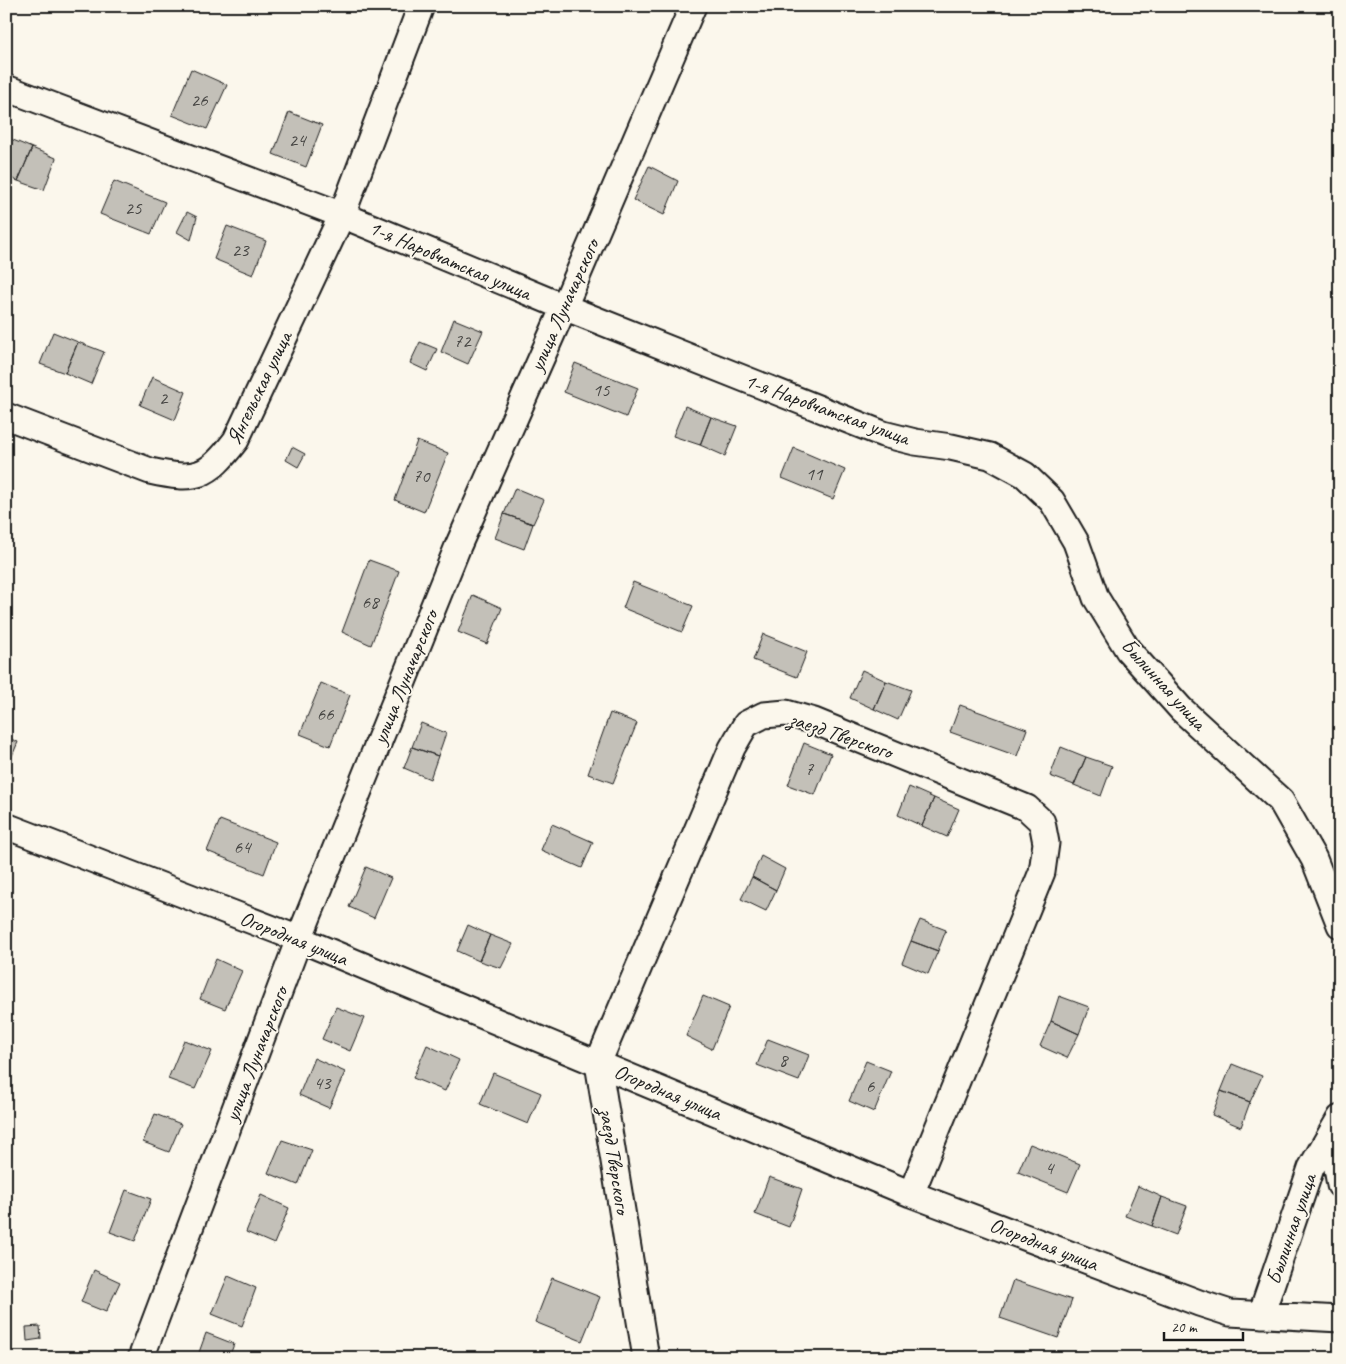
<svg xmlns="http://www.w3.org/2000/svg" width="1346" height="1364" viewBox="0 0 1346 1364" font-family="Caveat,sans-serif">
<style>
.building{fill:#c3c0b8;stroke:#1c1c1c}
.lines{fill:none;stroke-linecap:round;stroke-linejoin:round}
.street-casing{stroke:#1c1c1c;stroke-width:29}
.street{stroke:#fbf7ec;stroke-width:25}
.labels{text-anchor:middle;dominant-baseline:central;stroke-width:4;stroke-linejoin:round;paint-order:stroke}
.number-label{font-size:19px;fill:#464543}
.street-label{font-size:21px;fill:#1c1c1c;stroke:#fbf7ec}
</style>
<rect width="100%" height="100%" fill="#fbf7ec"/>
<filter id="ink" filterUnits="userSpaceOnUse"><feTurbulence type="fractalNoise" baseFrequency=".02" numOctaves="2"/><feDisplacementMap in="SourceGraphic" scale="10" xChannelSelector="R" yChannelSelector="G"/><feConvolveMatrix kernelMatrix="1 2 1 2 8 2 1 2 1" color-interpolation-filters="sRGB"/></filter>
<g filter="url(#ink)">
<path class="building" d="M191,69L227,85L207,129L172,115Z
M289,112L322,125L306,167L273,154Z
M6,137L32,148L18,181L6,176Z
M32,148L56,158L44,190L18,181Z
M649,166L678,181L664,215L633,200Z
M114,181L165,202L151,234L100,214Z
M187,212L197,217L191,240L177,232Z
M227,226L266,241L253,275L214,259Z
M454,319L483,331L468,364L441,352Z
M53,332L78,342L65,373L40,364Z
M78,342L104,352L91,384L65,373Z
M420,342L437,349L427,371L410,363Z
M575,363L638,388L626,417L564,392Z
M152,377L186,392L175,420L140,405Z
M685,406L711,417L700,445L673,436Z
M711,417L737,426L725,456L700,445Z
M417,441L448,453L424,512L395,500Z
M292,447L305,454L298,467L286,460Z
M794,448L845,470L833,499L782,478Z
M515,488L544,500L533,524L504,514Z
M504,514L533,524L524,549L495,538Z
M369,560L399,571L371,645L342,632Z
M633,582L693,606L682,632L623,608Z
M473,595L502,608L487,644L458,632Z
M763,634L807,652L797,677L753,660Z
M862,670L886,681L874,709L850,698Z
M886,681L911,690L898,720L874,709Z
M321,683L350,695L330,746L300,734Z
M960,705L1027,729L1017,756L950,732Z
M610,713L637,723L613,783L588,774Z
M421,723L446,733L438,756L412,747Z
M6,737L18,742L6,770Z
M804,743L831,754L815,795L788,785Z
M412,747L438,756L430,779L404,768Z
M1061,747L1086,757L1074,785L1050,776Z
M1086,757L1112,766L1101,796L1074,785Z
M909,787L934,798L922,826L898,815Z
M934,798L959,809L947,837L922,826Z
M220,820L276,842L264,874L207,851Z
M552,824L593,842L582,868L541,850Z
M761,856L785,869L776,890L752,877Z
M366,867L391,878L374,918L349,907Z
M752,877L776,890L766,911L741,899Z
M920,920L946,930L938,951L911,941Z
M468,925L490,935L479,961L457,951Z
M490,935L513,944L501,968L479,961Z
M911,941L938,951L928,974L902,963Z
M216,959L242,971L225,1009L200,999Z
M703,996L729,1007L712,1049L686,1036Z
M1059,996L1089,1007L1079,1034L1051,1021Z
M336,1007L364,1018L350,1051L322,1039Z
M1051,1021L1079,1034L1067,1058L1040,1046Z
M768,1039L809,1055L799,1081L757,1065Z
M184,1040L212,1051L195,1089L168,1079Z
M427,1045L459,1060L445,1091L413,1078Z
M314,1058L345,1072L329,1108L299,1095Z
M866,1061L891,1071L874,1112L849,1101Z
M1232,1064L1262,1076L1250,1102L1221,1091Z
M493,1073L541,1093L528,1124L480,1104Z
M1221,1091L1250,1102L1241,1127L1212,1115Z
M155,1114L181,1124L169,1152L143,1142Z
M282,1140L312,1150L298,1185L268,1173Z
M1030,1144L1080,1164L1068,1192L1018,1172Z
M769,1177L802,1189L789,1227L755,1214Z
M1138,1186L1162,1197L1152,1226L1125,1216Z
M126,1190L151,1199L135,1241L110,1232Z
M261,1195L289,1208L274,1244L246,1232Z
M1162,1197L1187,1206L1176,1235L1152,1226Z
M94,1270L120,1282L106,1312L81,1302Z
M228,1276L256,1288L242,1326L212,1314Z
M552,1278L600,1297L582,1341L535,1322Z
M1013,1280L1072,1300L1058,1338L1000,1318Z
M40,1326L41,1339L27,1341L26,1327Z
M206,1333L234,1344L229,1358H197Z"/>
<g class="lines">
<defs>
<path id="street" d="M6,88L342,215L564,307L883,434L915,442L951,447L990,456L1025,475L1052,501L1076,542L1096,598L1128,650L1181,709L1281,801L1314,859L1340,925
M6,416L150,471C196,481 207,478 236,440L342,215L421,6
M6,826L299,939L911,1194L1199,1303L1230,1313L1340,1319
M1339,1126L1335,1157L1340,1185
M1261,1315L1311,1168L1340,1118
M141,1358L299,939L458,546L564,307L693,6
M646,1358L598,1063L732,748L746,724L764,715L786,713L814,721L1027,808L1042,822L1046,843L1042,872L911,1194"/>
</defs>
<use href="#street" class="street-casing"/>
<use href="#street" class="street"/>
</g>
</g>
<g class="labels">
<g class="number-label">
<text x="199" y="100">26</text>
<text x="297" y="140">24</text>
<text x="133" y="208">25</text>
<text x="240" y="250">23</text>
<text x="462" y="341">72</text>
<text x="601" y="390">15</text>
<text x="163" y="398">2</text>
<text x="814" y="474">11</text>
<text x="421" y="476">70</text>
<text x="370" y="602">68</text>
<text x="325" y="714">66</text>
<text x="809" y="769">7</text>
<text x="242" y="847">64</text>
<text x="783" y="1060">8</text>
<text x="322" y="1083">43</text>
<text x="870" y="1086">6</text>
<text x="1049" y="1168">4</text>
</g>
<g class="street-label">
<text transform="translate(450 260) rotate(23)">1-я Наровчатская улица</text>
<text transform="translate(564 305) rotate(-66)">улица Луначарского</text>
<text transform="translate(259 388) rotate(-64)">Янгельская улица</text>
<text transform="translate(827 409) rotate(20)">1-я Наровчатская улица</text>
<text transform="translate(405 677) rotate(-68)">улица Луначарского</text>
<text transform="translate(1164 684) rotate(48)">Былинная улица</text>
<text transform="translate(841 735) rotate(19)">заезд Тверского</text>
<text transform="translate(294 938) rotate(22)">Огородная улица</text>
<text transform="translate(256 1054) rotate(-69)">улица Луначарского</text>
<text transform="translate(668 1092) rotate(23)">Огородная улица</text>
<text transform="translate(615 1161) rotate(81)">заезд Тверского</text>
<text transform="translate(1291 1229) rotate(-71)">Былинная улица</text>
<text transform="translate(1044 1244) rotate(21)">Огородная улица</text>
</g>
</g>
<rect width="1346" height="1364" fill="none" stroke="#fbf7ec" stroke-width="25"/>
<rect x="12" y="12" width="1321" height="1339" fill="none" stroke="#1c1c1c" stroke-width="2" filter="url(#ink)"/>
<path d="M1164 1332v8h79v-8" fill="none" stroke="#1c1c1c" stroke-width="2.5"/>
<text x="1171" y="1332" font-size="15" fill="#1c1c1c" stroke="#fbf7ec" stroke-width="4" paint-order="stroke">20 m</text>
</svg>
